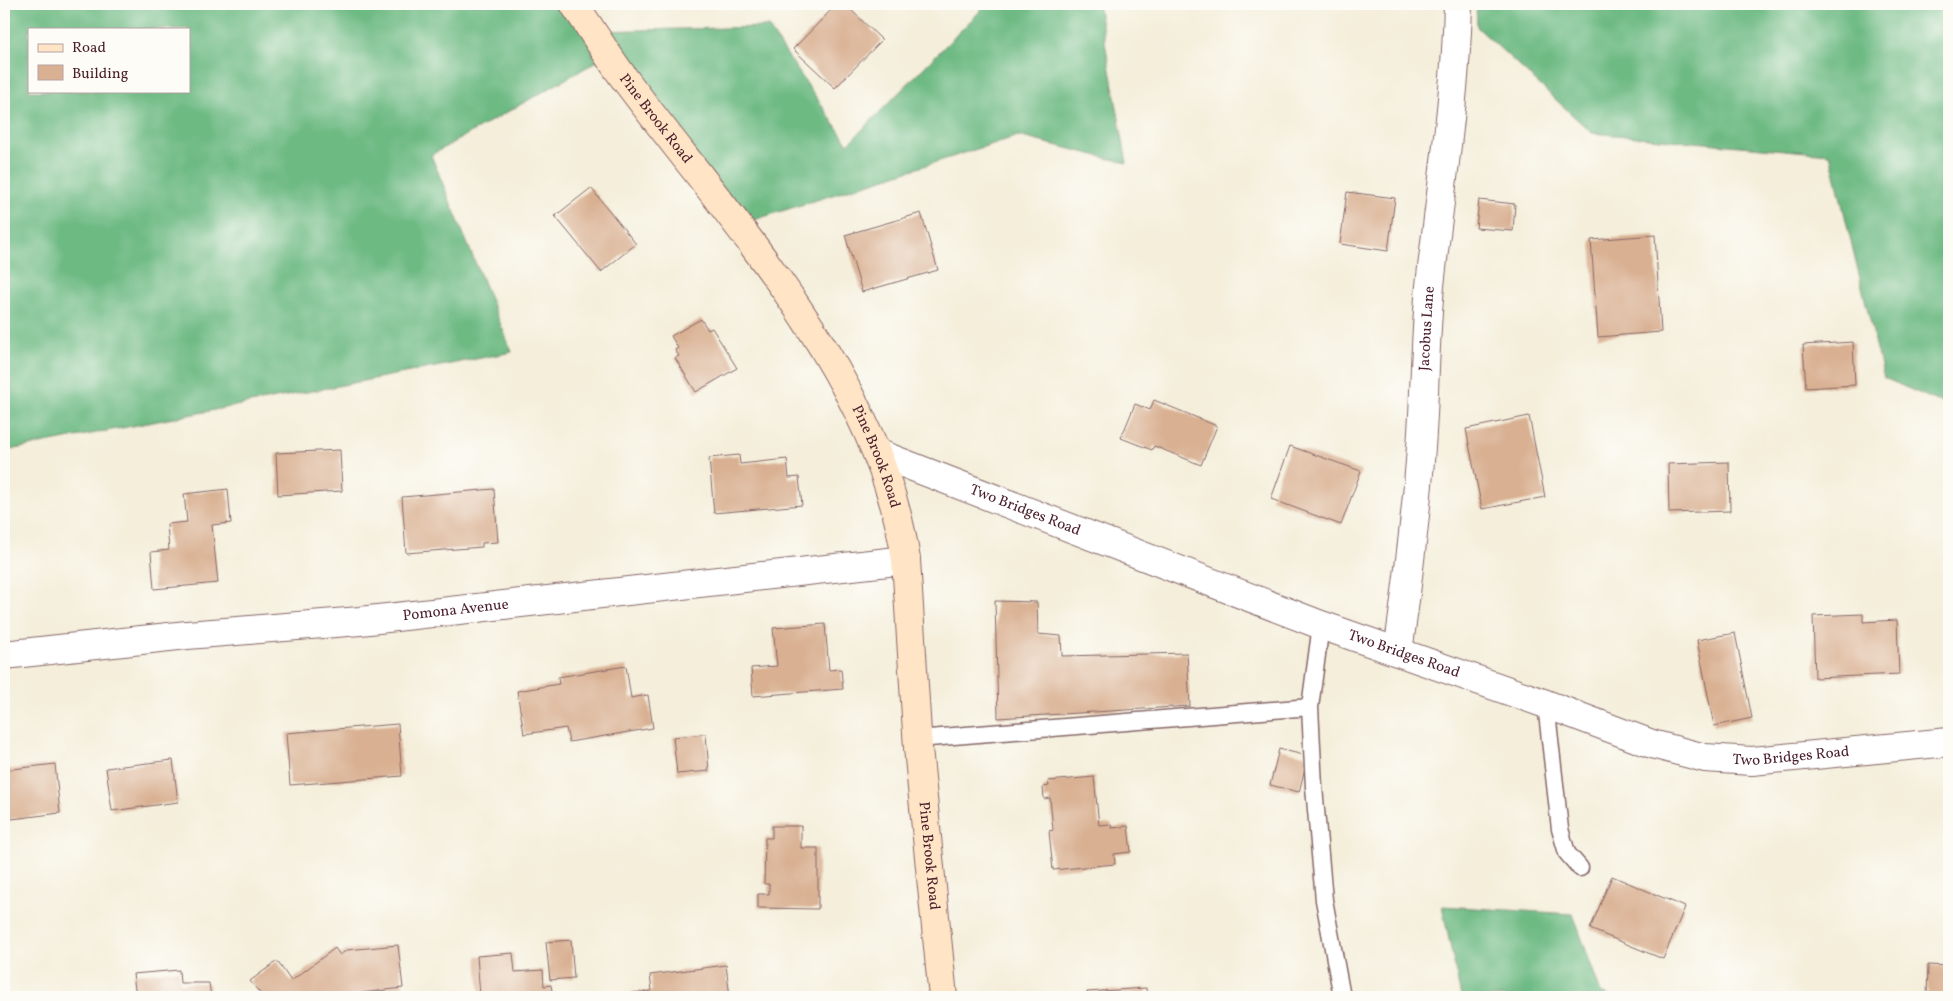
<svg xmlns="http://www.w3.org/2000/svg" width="1953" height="1001" viewBox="0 0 1953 1001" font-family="Vollkorn,serif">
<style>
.forest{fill:#6dba83;stroke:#5c6c57;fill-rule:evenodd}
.building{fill:#d9b092}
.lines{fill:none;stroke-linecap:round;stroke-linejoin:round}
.lane-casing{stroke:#866768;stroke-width:19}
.street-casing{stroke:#866768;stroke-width:30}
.secondary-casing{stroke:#866768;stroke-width:30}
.lane{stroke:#fff;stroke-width:16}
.street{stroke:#fff;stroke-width:28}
.secondary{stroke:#ffe4c6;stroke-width:28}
.labels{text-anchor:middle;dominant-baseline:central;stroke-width:4;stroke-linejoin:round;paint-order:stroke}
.street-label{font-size:15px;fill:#4a1f2b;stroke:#fdfcf7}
</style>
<rect width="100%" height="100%" fill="#fdfcf7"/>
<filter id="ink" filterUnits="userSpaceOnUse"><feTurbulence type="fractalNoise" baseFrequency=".02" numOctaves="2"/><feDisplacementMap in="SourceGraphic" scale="10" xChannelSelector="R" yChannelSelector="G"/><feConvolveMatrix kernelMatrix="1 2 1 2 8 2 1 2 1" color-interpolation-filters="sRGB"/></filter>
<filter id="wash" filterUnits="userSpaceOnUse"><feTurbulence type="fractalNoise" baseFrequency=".0096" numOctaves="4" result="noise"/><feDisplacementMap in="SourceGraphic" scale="20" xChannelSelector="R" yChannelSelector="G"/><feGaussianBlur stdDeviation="1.12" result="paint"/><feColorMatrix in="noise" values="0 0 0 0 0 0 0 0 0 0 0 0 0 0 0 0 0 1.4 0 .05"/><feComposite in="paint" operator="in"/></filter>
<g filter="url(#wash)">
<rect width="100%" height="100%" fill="#f4eeda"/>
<path class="forest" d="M4,4H577L595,31L768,27L848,144L987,4H1098L1127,163L1018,136L741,224L610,54L431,155L512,352L4,451ZM29,29H189V91H29Z
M1476,4H1949V406L1884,378L1830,154L1592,133L1477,27Z
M1442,906L1573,914L1601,993L1611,997H1461Z"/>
<g id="blocks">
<path class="building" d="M837,4H845L882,40L835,88L793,49Z
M591,188L636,244L601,272L555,216Z
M1347,192L1395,198L1388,251L1340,244Z
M1479,200L1515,204L1513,231L1476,228Z
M921,213L938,270L862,292L845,235Z
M1655,235L1661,332L1598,337L1591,240Z
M701,319L708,330L712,328L737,368L696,392L675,358L679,356L675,350L678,348L671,336Z
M1853,342L1855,385L1806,388L1803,345Z
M1154,400L1217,426L1201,465L1154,446L1152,450L1121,438L1135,404L1150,410Z
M1529,416L1545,497L1482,509L1466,429Z
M1290,446L1361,471L1341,525L1271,499Z
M340,450L342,491L278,495L276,453Z
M739,455L740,464L787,459L789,478L799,477L802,505L714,513L709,458Z
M1729,462L1730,511L1669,513L1668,464Z
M228,489L231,523L212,525L218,583L154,589L151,552L169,550L167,524L187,522L184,494Z
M494,489L498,542L482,543V547L406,553L402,497Z
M995,601L1037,602L1038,634L1061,636L1062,656L1187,653L1190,706L998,718Z
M1863,614V622L1897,620L1899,674L1815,678L1813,616Z
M825,624L829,670L841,669L843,689L753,696L751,668L777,666L773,628Z
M1735,633L1752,718L1714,726L1697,640Z
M626,666L631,698L648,695L653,728L569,742L566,728L524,734L517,691L559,684L558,677Z
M398,724L402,776L290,785L286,733Z
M706,734L709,771L677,774L673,737Z
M1279,749L1308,756L1299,792L1270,785Z
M173,760L178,802L112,811L106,768Z
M55,764L60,813L4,820V770Z
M1094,777L1099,825L1111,824L1112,828L1128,826L1131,852L1114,854L1115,864L1053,870L1049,831L1053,830L1050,798L1044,799L1043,787L1049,786L1048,781Z
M772,826H801V848H818V909L758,908V894H769V884H764L765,838H772Z
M1612,876L1685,907L1663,959L1590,929Z
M571,940L574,978L550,980L546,942Z
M398,945L403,988L361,993L355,997H263L250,981L277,961L291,981L335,948L340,955L347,950Z
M513,953L515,972L543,970L544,986L551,985L553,997H480L477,956Z
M726,965L730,997H631V993L652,991L650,975Z
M1928,965L1949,966V997H1927Z
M179,970L180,983H209L211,997H136L133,974Z
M1146,988L1147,997H1088L1087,992Z"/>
</g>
</g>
<g filter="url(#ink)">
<use href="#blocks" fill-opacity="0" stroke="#866768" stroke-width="1"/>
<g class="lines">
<defs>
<path id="lane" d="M1321,625L1310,707L1314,787L1324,900L1342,997
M1546,704L1560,829L1567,853L1580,868
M917,739L1310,707"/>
<g id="street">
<path id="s1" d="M877,453L1321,625L1546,704L1652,744L1705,758L1752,761L1949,742"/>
<path id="s2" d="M1398,652C1409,574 1419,495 1423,415C1425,372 1426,329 1430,286C1440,192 1456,99 1458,4"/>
<path id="s3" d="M4,655L187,635L360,621L906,560"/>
</g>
<g id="secondary">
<path id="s4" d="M574,4C592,30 608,57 627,82C732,222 881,381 906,560L918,748L943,997"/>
</g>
</defs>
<use href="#lane" class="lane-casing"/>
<use href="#street" class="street-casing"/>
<use href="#secondary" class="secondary-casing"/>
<use href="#lane" class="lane"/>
<use href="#street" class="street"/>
<use href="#secondary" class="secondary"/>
</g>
</g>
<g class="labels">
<g class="street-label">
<text stroke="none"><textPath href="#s4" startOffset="141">Pine Brook Road</textPath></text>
<text stroke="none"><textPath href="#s2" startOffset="325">Jacobus Lane</textPath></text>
<text stroke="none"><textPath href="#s4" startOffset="546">Pine Brook Road</textPath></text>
<text stroke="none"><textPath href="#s1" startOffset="159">Two Bridges Road</textPath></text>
<text stroke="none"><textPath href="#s3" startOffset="454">Pomona Avenue</textPath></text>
<text stroke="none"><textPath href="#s1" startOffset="564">Two Bridges Road</textPath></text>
<text stroke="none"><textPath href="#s1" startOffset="969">Two Bridges Road</textPath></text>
<text stroke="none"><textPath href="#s4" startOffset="951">Pine Brook Road</textPath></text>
</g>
</g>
<rect width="1953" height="1001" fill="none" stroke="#fdfcf7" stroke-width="20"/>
<rect x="28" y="28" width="162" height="65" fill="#fdfcf7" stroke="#b5a4a5"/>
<rect x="38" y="44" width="25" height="8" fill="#ffe4c6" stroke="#b5a4a5"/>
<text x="72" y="52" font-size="15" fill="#4a1f2b">Road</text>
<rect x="38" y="65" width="25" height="15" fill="#d9b092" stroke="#b5a4a5"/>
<text x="72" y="78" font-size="15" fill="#4a1f2b">Building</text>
</svg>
